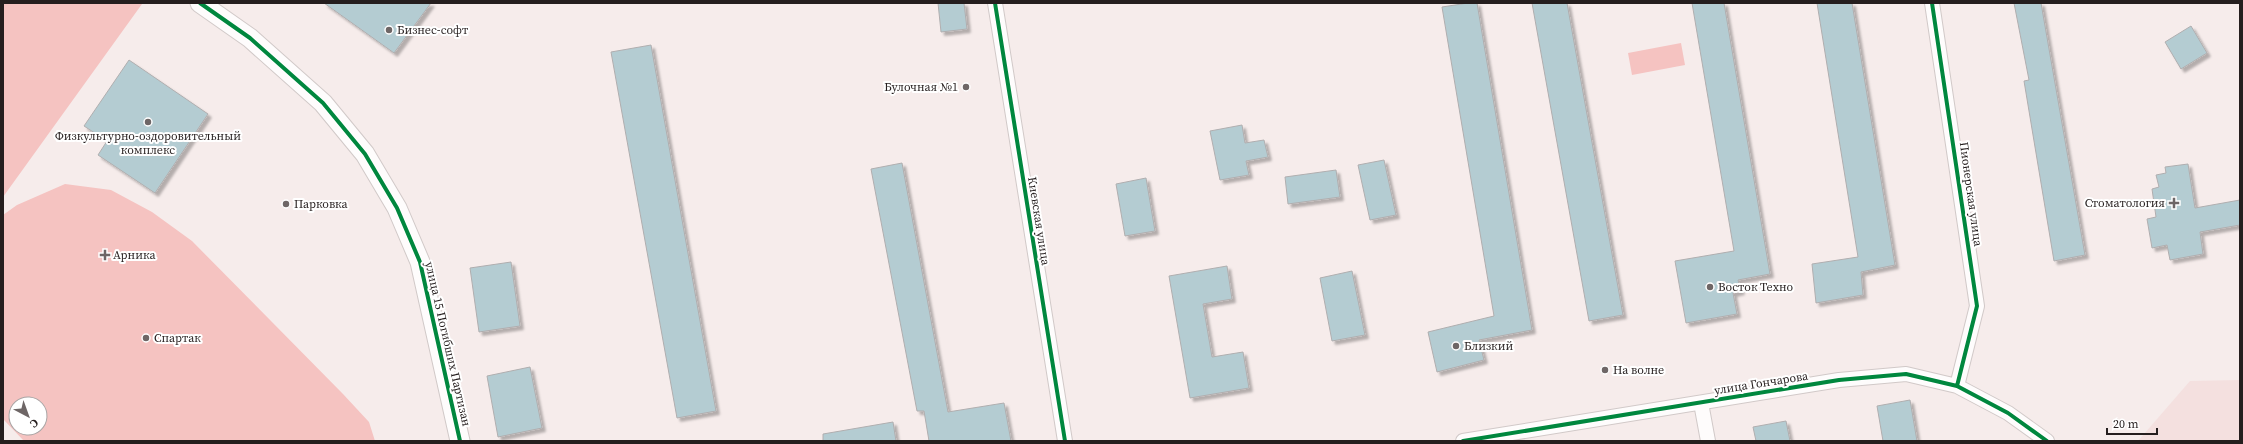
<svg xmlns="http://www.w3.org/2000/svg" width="2243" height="444" viewBox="0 0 2243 444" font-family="'Source Serif 4',serif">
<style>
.built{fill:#f4e0df}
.green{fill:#f5c3c1;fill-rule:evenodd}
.building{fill:#b4ccd2;stroke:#b0aeaf;filter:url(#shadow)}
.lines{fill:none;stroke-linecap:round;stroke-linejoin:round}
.street-casing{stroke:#d1c9c8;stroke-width:16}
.secondary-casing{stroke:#d1c9c8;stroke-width:21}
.street{stroke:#fefcfc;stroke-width:14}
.secondary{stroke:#fefcfc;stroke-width:19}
.cycleway-casing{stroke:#fff;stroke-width:6}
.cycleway{stroke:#00873e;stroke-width:4}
.poi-dot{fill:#6e6666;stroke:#fff;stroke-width:1.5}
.labels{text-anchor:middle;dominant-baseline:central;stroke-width:4;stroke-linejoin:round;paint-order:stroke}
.poi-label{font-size:12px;fill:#251e1e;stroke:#fff;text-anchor:start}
.street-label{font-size:12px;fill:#251e1e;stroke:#fff}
</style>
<defs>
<filter id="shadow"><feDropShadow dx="3.5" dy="3.5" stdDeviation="1" flood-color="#0004"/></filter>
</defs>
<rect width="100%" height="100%" fill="#f6eceb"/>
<path class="built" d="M2240,380V441H2138L2190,381Z"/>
<path class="green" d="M3,3L142,4L3,197Z
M1681,43L1685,65L1632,75L1628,53Z
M65,184L111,190L152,212L192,241L343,394L369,422L375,441H24L3,419V215L17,205ZM16,404H40V428H16Z"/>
<path class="building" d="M324,3H431L394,53Z
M938,3H964L967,29L941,32Z
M1468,3H1477L1532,330L1479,340L1484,360L1437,372L1428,332L1494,316L1442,7Z
M1532,3H1567L1623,315L1589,321Z
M1692,3H1724L1770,274L1738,280L1741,291L1733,293L1737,314L1686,323L1675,261L1734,251Z
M1817,3H1852L1895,265L1861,272L1863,295L1816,303L1812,264L1858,257Z
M2014,3H2041L2085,255L2054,261L2024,81L2029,80Z
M2191,26L2207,53L2181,69L2165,42Z
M651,45L716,411L677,418L611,52Z
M129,60L208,114L155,193L98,155L107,141L84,126Z
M1242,125L1245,143L1264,140L1268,157L1246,161L1249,175L1220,180L1210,131Z
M1384,160L1396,215L1370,220L1358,165Z
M902,163L948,412L1004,403L1011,441H929L924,411H917L871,169Z
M2188,164L2195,208L2240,200V225L2200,232L2203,254L2170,260L2167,245L2152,248L2147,219L2156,217L2152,189L2159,187L2156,175L2166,173L2165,167Z
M1336,170L1340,197L1288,204L1285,177Z
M1146,178L1155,231L1125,236L1116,184Z
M511,262L520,326L479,332L470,268Z
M1227,266L1232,299L1203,304L1212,357L1243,352L1249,388L1190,398L1169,276Z
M1352,271L1365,335L1332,341L1320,278Z
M530,367L542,428L498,437L487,376Z
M1910,400L1917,441H1883L1877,406Z
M1786,421L1790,441H1756L1753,427Z
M893,422L896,441H823V434Z"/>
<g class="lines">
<defs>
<path id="street" d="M995,3L1065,441
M1932,3L1977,306L1957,386
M1701,403L1708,441
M1463,441L1839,380L1906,374L1957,386L2008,413L2047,441"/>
<path id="secondary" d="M200,3L250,38L323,103L365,154L397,208L420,262L460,441"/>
</defs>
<use href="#street" class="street-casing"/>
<use href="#secondary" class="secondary-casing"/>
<use href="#street" class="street"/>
<use href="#secondary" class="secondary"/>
<defs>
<path id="cycleway" d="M200,3L250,38L323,103L365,154L397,208L420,262L460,441
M995,3L1065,441
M1932,3L1977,306L1957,386
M1463,441L1839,380L1906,374L1957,386L2008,413L2047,441"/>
</defs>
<use href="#cycleway" class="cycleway-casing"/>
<use href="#cycleway" class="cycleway"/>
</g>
<g class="poi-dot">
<circle cx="389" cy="30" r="4"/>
<circle cx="966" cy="87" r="4"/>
<circle cx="148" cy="122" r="4"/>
<path d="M2172 197h4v4h4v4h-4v4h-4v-4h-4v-4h4z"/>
<circle cx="286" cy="204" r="4"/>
<path d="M103 249h4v4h4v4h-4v4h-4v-4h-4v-4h4z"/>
<circle cx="1710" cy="287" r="4"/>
<circle cx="146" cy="338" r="4"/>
<circle cx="1456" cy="346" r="4"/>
<circle cx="1605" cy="370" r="4"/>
</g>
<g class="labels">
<g class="poi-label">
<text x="397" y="30">Бизнес-софт</text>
<text x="958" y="87" text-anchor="end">Булочная №1</text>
<text x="148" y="136" text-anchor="middle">Физкультурно-оздоровительный<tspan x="148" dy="14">комплекс</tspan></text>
<text x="2165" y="203" text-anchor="end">Стоматология</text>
<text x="294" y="204">Парковка</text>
<text x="113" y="255">Арника</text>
<text x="1718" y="287">Восток Техно</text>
<text x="154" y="338">Спартак</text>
<text x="1464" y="346">Близкий</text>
<text x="1613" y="370">На волне</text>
</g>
<g class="street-label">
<text transform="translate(1971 194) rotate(82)">Пионерская улица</text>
<text transform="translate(1039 221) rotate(81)">Киевская улица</text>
<text transform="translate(448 344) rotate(77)">улица 15 Погибших Партизан</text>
<text transform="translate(1761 383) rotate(-9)">улица Гончарова</text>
</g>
</g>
<rect width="2243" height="444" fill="none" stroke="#251e1e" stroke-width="8"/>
<g transform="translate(28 416) rotate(139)"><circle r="19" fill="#ffffff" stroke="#a8a5a5"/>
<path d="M0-3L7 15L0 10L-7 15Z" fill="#6e6666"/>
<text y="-6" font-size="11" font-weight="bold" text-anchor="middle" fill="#251e1e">С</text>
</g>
<path d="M2107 428v6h50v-6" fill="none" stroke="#251e1e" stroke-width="2"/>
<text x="2113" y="428" font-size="12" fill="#251e1e" stroke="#ffffff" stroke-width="3" paint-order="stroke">20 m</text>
</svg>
